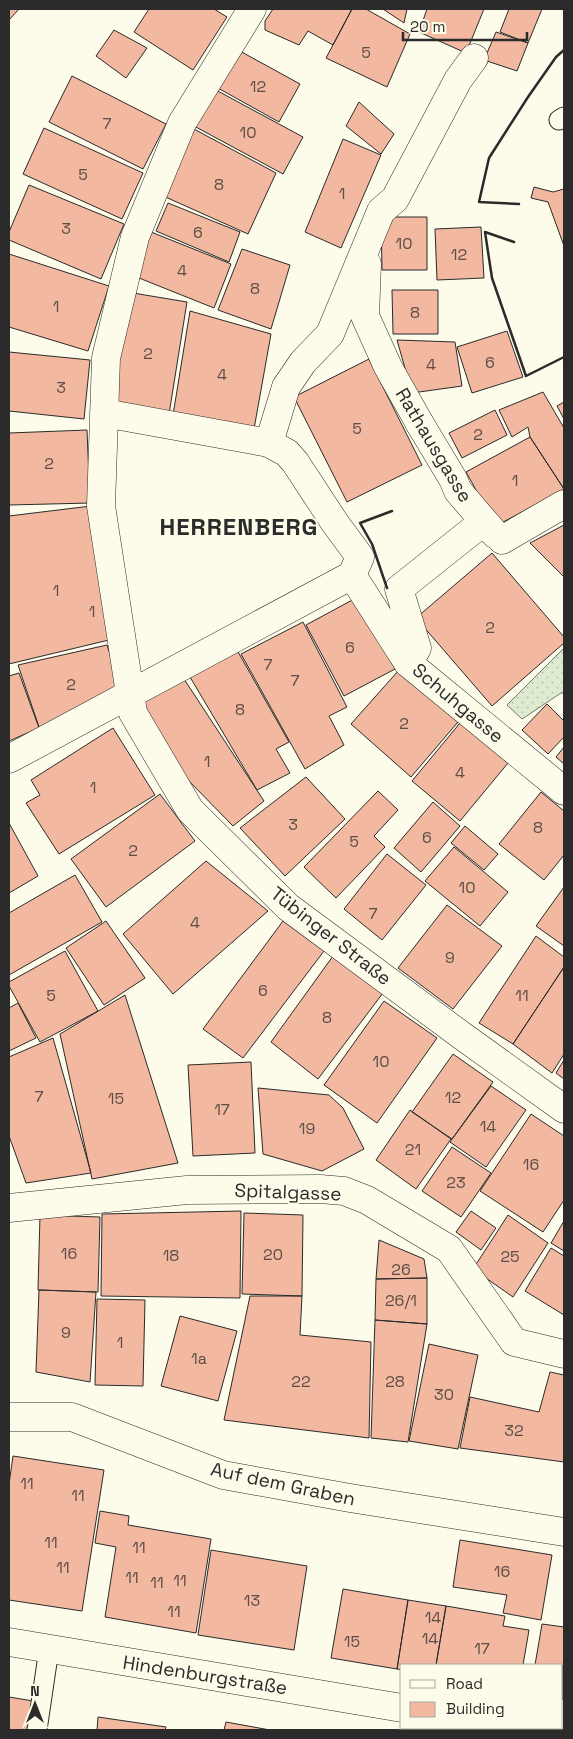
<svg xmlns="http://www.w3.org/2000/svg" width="573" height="1739" viewBox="0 0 573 1739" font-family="'Space Grotesk',sans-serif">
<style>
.grass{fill:url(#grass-dots);stroke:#74746e}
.building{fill:#f2b8a0;stroke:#2b2b2b}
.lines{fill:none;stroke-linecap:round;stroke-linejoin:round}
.service-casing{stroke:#2b2b2b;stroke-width:21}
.pedestrian-casing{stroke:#2b2b2b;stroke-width:29}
.minor-casing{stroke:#2b2b2b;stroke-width:29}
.primary-casing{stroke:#2b2b2b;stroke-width:29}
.service{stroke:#fdfbea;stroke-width:19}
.pedestrian{stroke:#fdfbea;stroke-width:28}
.minor{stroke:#fdfbea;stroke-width:28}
.primary{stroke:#fdfbea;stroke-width:28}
.wall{stroke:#2b2b2b;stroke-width:2.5}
.labels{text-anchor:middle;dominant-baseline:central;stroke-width:4;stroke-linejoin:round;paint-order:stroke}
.number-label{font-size:16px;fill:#5d4e48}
.street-label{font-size:19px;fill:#2b2b2b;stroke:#fdfbea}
.district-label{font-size:24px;font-weight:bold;letter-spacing:1px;fill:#2b2b2b;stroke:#fdfbea}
</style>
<defs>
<pattern id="grass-dots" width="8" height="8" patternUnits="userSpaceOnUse" patternTransform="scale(1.25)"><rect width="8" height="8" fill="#deebd1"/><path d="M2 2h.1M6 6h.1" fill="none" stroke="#bfcab4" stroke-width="1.8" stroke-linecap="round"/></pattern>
</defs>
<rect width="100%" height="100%" fill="#fdfbea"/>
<path class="grass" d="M564,648V693H561L522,719L507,705Z"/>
<path class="building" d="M9,9H19L9,20Z
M149,9H214L227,17L193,70L134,32Z
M273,9H352L333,45L308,31L299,45L265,30V21Z
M352,9H366L410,34L387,87L326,58Z
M383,9H407L404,23Z
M427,9H484L466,53L419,32Z
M509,9H542L528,43L500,32Z
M114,30L147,48L126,78L96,56Z
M496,32L528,43L517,71L484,60Z
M238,50L300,84L279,122L216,87Z
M72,76L166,124L143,169L49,122Z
M214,89L303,137L283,174L194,126Z
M359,102L394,134L381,154L346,126Z
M44,128L143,173L122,219L23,174Z
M192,128L276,173L248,234L161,195Z
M343,139L381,155L341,248L305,232Z
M29,185L124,224L101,279L9,240V232Z
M534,187L553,192L564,189V246L548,202L531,198Z
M168,203L240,232L229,262L156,231Z
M381,217H427V270H382Z
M481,227L484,278L437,280L435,229Z
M151,232L231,264L214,308L134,276Z
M242,249L290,265L271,329L218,310Z
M9,254L109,286L88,351L9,327Z
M392,290H438V334H393Z
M127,292L187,302L169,414L108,404Z
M190,311L271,334L254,429L173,415Z
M507,331L523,377L472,393L457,347Z
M397,340L455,342L462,386L412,393Z
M9,352L90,360L84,419L9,411Z
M369,359L422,465L347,502L294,397Z
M543,392L564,428V489L530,437L528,427L512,437L499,410Z
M564,402V419L557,406Z
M495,410L507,435L462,458L449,433Z
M87,430L90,503L9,505V433Z
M530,437L564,489L496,526L466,472Z
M91,506L113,639L9,664V516Z
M564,525V577L530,543Z
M492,553L564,637V643L492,706L416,618Z
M356,598L395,669L344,696L306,625Z
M303,622L347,707L329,716L344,745L305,769L241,654Z
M107,645L123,695L40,730L18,665Z
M237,650L289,742L276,749L290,773L257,790L190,677Z
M399,670L458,722L411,777L351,724Z
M19,673L39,728L9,741V676Z
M184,679L264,801L233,826L185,777L143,703Z
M547,704L564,721V737L548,754L522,730Z
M460,723L508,763L460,821L412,781Z
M113,728L155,795L59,854L26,803L40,795L31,780Z
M564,747V764L556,757Z
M306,777L345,819L285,876L240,828Z
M378,791L398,810L374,836L385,847L336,898L304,867Z
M541,792L564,811V855L544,880L499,844Z
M160,794L195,841L106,907L71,859Z
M433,802L460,826L421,872L394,848Z
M9,823L38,876L9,893Z
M465,826L498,854L484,870L451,843Z
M454,847L508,892L480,926L425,881Z
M387,854L426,885L382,940L344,909Z
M206,861L268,911L173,994L123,934Z
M75,875L102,922L9,975V913Z
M564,887V946L536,926Z
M447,905L502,946L453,1009L398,968Z
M106,921L145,978L104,1005L66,948Z
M283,921L324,951L243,1058L203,1029Z
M536,936L564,957V967L513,1044L479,1023Z
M65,951L98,1011L40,1042L9,986V982Z
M333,956L383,993L318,1079L271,1042Z
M564,967V1054L552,1073L513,1044Z
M125,995L178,1163L92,1179L60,1034Z
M384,1001L437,1038L377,1123L324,1085Z
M18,1003L36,1038L9,1051V1008Z
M53,1038L91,1173L26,1183L9,1136V1057Z
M453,1054L493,1082L452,1139L412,1112Z
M564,1060V1079L556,1073Z
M251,1062L255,1153L193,1156L188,1065Z
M491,1086L526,1110L486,1167L450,1142Z
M258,1088L329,1095L343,1108L364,1149L322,1171L263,1154Z
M410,1110L451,1139L416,1189L376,1160Z
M531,1114L564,1136V1200L543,1232L480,1191Z
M452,1147L491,1173L461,1217L422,1191Z
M241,1211L240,1298L101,1296L102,1214Z
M471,1211L496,1228L481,1250L456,1232Z
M244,1213L303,1215L302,1296L242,1294Z
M40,1215L100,1217L98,1292L38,1290Z
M508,1215L548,1243L513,1297L473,1269Z
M564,1221V1251L551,1243Z
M379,1240L424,1259L427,1278L376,1279Z
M551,1248L564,1256V1315L525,1291Z
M427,1278V1324L375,1320L376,1279Z
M39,1290L96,1292L90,1382L36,1372Z
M250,1296H302L300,1335L371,1342L369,1438L224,1420Z
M97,1299L145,1300L143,1386L95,1385Z
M180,1316L237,1331L218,1401L161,1386Z
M375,1320L427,1324L408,1442L371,1438Z
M429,1344L478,1355L458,1449L409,1441Z
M550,1372L564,1375V1462L460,1448L470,1397L539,1412Z
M13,1456L104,1470L82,1611L9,1600V1484Z
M100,1511L129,1516L128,1525L211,1539L196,1633L105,1617L116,1547L95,1543Z
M460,1540L552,1555L541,1620L503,1613L507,1595L453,1587Z
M211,1550L307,1566L294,1650L198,1635Z
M343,1589L408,1600L397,1669L331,1658Z
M408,1600L446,1606L436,1665H402V1670L397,1669Z
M446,1606L505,1616L503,1626L529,1630L523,1665H436Z
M542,1624L564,1627V1700L562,1699V1665H535Z
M9,1697L33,1701L28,1730H9Z
M98,1717L166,1727L165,1730H97Z
M226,1722L270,1730H224Z"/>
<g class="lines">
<defs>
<path id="service" d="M559,120L564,117
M37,1730L49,1649"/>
<path id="pedestrian" d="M252,9L182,123L135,237L106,358L101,506L133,713L190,810L288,907L461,1035L564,1109
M420,424L453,479L458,491L495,534
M352,575L408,663L564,791
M408,663L417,648L399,589L483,522
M9,759L352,575L360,557L335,523L295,462L287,453L269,443L104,413"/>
<path id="minor" d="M367,264L365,316L388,367L420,424
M269,443L286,387L303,362L330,334L381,211L395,199L458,80L474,58
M502,540L564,504
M9,1208L187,1190L320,1189L344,1191L367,1200L449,1249L514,1342L564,1354
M9,1417H72L223,1475L350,1498L564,1532"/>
<path id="primary" d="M9,1642L402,1708
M521,1728L536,1730"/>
</defs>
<use href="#service" class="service-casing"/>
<use href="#pedestrian" class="pedestrian-casing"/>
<use href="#minor" class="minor-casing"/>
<use href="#primary" class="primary-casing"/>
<use href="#service" class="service"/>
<use href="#pedestrian" class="pedestrian"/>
<use href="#minor" class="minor"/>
<use href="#primary" class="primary"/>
<path class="wall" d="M519,204L479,202L489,158L528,97L556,57L564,50
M514,242L485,232L492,278L526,376L564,357
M387,588L372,544L360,523L392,511"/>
</g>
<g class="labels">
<g class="number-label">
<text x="366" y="52">5</text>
<text x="258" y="86">12</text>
<text x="107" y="123">7</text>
<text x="248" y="132">10</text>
<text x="83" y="174">5</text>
<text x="219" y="184">8</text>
<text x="342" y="193">1</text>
<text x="66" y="228">3</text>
<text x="198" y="232">6</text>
<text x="404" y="243">10</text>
<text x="459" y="254">12</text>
<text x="182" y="270">4</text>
<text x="255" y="288">8</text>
<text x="56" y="306">1</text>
<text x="415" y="312">8</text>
<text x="148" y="353">2</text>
<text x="490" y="362">6</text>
<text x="431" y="364">4</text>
<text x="222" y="374">4</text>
<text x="61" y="387">3</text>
<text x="357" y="428">5</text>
<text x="478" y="434">2</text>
<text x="49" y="463">2</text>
<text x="515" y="480">1</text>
<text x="56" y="590">1</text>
<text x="92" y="611">1</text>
<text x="490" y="627">2</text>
<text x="350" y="647">6</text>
<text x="268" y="664">7</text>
<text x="295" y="680">7</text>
<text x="71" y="684">2</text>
<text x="240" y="709">8</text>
<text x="404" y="723">2</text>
<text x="207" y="761">1</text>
<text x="460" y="772">4</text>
<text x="93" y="787">1</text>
<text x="293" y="824">3</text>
<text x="538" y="827">8</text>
<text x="427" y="837">6</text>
<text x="354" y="841">5</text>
<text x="133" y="850">2</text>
<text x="467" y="887">10</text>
<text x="373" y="913">7</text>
<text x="195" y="922">4</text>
<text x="450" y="957">9</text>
<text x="263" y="990">6</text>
<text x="51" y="995">5</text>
<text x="522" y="995">11</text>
<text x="327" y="1017">8</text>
<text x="381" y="1061">10</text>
<text x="39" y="1096">7</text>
<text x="453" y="1097">12</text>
<text x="116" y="1098">15</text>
<text x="222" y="1109">17</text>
<text x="488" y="1126">14</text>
<text x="307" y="1128">19</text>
<text x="413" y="1149">21</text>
<text x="531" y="1164">16</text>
<text x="456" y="1182">23</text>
<text x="69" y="1253">16</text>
<text x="273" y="1254">20</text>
<text x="171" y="1255">18</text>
<text x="510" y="1256">25</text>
<text x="401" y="1269">26</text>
<text x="401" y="1300">26/1</text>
<text x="66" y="1332">9</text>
<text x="120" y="1342">1</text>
<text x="199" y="1358">1a</text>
<text x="301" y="1381">22</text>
<text x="395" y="1381">28</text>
<text x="444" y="1394">30</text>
<text x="514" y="1430">32</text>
<text x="27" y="1483">11</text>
<text x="78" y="1495">11</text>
<text x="51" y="1542">11</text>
<text x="139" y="1547">11</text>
<text x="63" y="1567">11</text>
<text x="502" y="1571">16</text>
<text x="132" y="1577">11</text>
<text x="180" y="1580">11</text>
<text x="157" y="1582">11</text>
<text x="252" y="1600">13</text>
<text x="174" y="1611">11</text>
<text x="433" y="1617">14</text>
<text x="430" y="1638">14</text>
<text x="352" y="1641">15</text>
<text x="482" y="1648">17</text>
</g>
<g class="street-label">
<text transform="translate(434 445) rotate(59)">Rathausgasse</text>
<text transform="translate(458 703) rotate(40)">Schuhgasse</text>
<text transform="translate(331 936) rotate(38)">Tübinger Straße</text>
<text transform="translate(288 1192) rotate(2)">Spitalgasse</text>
<text transform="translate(283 1484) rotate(12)">Auf dem Graben</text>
<text transform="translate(205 1675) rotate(9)">Hindenburgstraße</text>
</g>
<g class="district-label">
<text x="239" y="526">HERRENBERG</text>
</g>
</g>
<rect width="573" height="1739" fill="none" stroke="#2b2b2b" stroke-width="20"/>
<rect x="400" y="1664" width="162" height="65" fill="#fdfbea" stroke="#a9a89e"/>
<rect x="410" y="1680" width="25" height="8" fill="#fdfbea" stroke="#a9a89e"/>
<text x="446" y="1689" font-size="15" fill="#2b2b2b">Road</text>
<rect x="410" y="1702" width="25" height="15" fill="#f2b8a0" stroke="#a9a89e"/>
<text x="446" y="1714" font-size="15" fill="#2b2b2b">Building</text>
<g transform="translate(35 1704)" stroke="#fdfbea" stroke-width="4" paint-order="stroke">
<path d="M0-4L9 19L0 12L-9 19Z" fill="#2b2b2b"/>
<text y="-8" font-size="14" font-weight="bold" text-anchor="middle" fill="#2b2b2b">N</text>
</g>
<path d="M403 32v8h124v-8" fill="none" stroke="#2b2b2b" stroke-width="2.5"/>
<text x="410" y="32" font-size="15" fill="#2b2b2b" stroke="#fdfbea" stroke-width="4" paint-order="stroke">20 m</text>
</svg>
